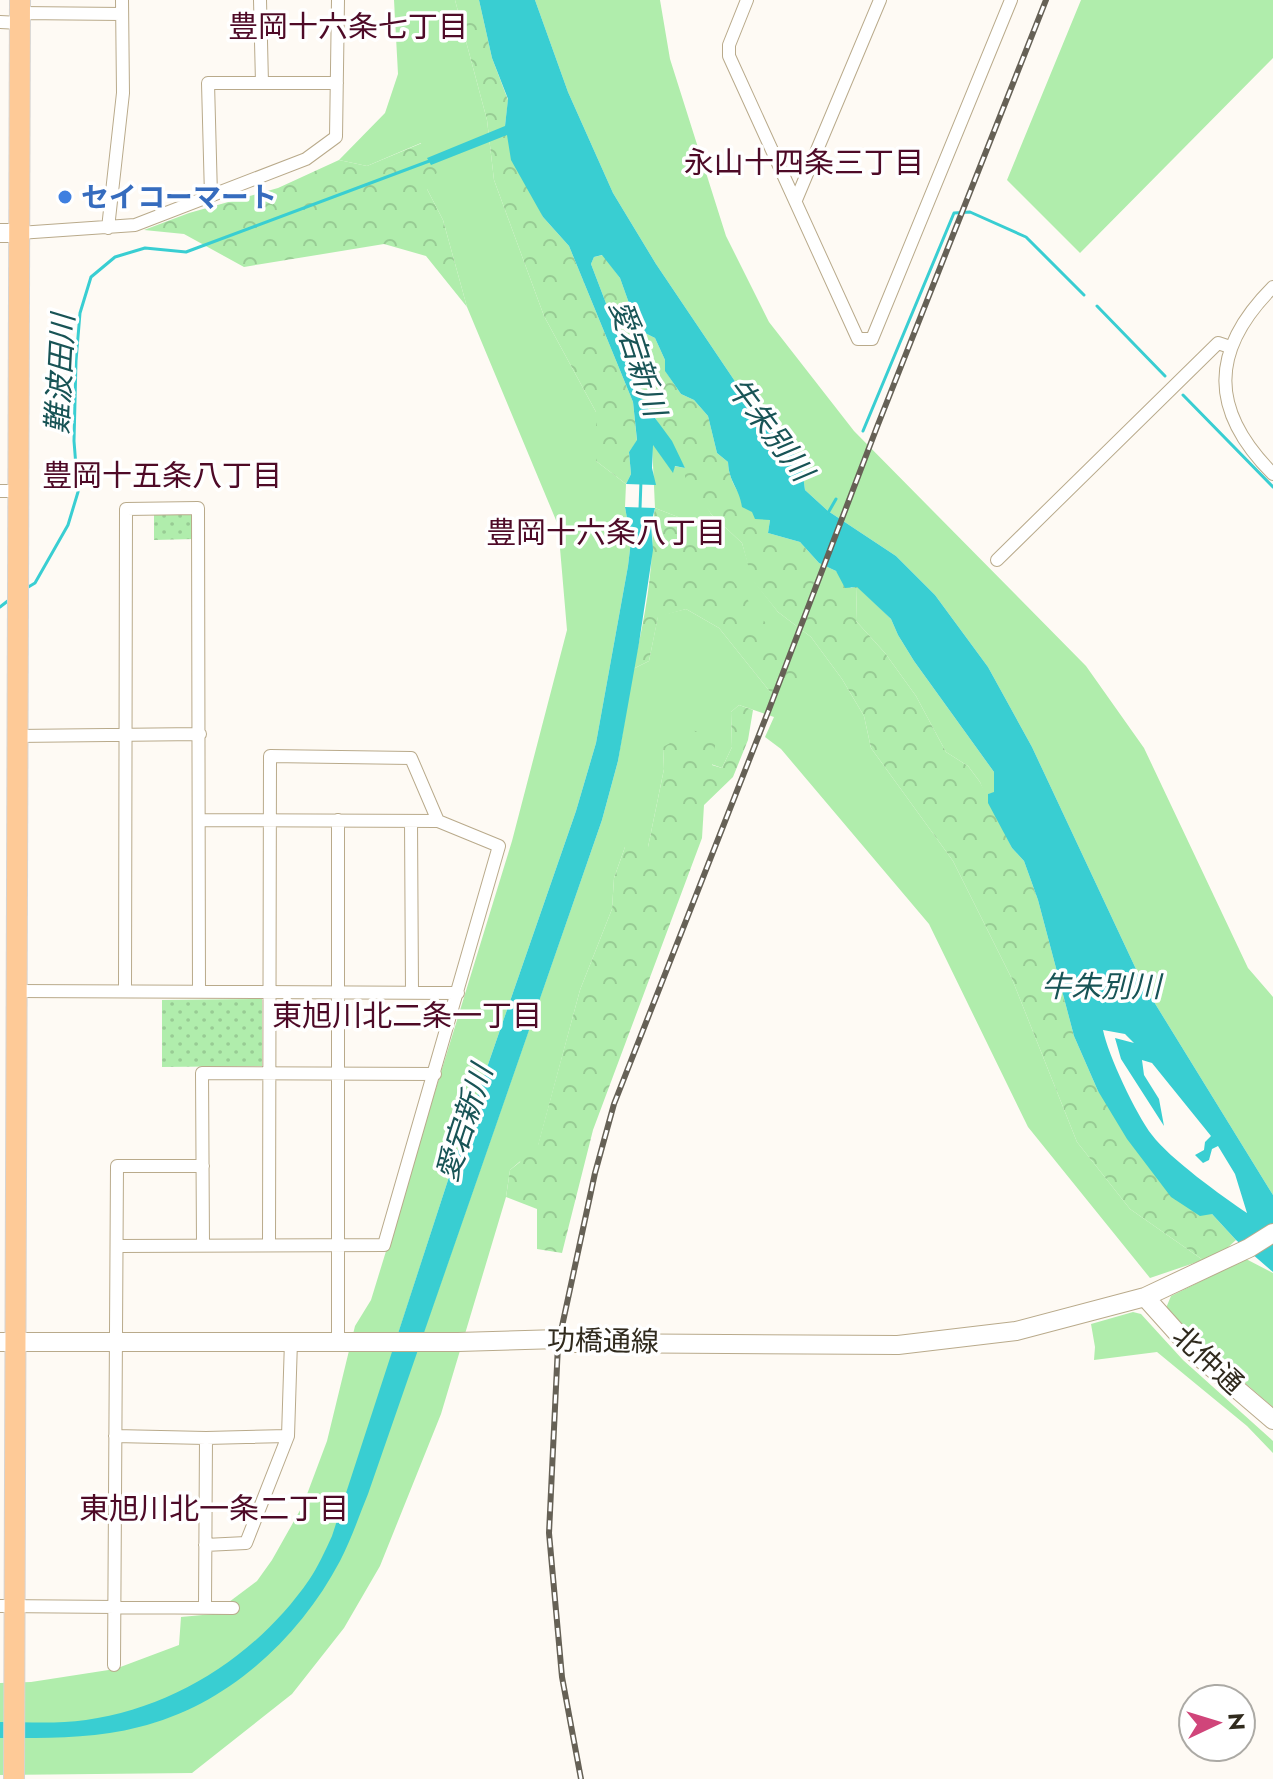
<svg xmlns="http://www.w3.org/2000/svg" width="1273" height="1779" viewBox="0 0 1273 1779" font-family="Jost,'Noto Sans JP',sans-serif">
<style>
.grass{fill:#b0edac}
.forest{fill:url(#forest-crowns)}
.park{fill:url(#park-dots)}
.water{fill:#39ced2;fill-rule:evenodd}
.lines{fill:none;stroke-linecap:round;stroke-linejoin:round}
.stream{stroke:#39ced2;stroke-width:3}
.street-casing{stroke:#b9aa8b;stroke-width:14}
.secondary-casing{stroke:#b9aa8b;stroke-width:20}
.primary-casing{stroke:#d6d4d2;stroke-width:22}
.street{stroke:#fff;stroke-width:12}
.secondary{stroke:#fff;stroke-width:18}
.primary{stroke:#feca97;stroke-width:20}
.rail-casing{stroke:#666156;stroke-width:6}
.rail{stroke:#fff;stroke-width:3;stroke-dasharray:9;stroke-linecap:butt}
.shop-dot{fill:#3f7fe0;stroke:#fff;stroke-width:3}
.labels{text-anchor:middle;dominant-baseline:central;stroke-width:7;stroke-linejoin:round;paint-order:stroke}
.shop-label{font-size:28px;font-weight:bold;fill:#366cbe;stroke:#fff;text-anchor:start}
.street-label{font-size:28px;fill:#302a1d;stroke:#fff}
.neighbourhood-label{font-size:30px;fill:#4e0a27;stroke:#fff}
.water-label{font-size:30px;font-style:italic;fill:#185456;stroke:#fff}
</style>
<defs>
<pattern id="forest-crowns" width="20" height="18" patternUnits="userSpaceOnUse" patternTransform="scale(2)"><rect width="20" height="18" fill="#b0edac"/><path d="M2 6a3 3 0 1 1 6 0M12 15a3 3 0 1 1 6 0" fill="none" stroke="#98cb94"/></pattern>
<pattern id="park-dots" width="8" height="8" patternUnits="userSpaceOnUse" patternTransform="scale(2)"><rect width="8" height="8" fill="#b0edac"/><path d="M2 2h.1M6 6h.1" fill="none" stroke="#98cb94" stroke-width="1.8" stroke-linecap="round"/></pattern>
</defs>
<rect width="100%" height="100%" fill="#fefaf4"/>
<path class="grass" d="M394,0H455L487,120L494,180L544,316L596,412V461L626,484L625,507L631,541L628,566L596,743L576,811L449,1177L398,1334H423L602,820L618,761L633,669L649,661L658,616L686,609L719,628L771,693L686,527L678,517L655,508L652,443L673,472L674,466L685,468L711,514L742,543L753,580L778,612L811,637L842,679L864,716L871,748L953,861L1012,979L1077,1142L1130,1209L1203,1260L1150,1278L1028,1127L929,924L781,749L765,737L774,717L739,705L731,712L732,747L722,768L663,747L664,769L648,847H625L614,878L612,909L580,990L538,1146L510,1170L506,1197L441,1414L380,1566L344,1628L292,1694L192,1773L0,1775V1683L31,1682L115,1669L179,1645L181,1617L213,1614L257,1581L272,1560L303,1505L327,1441L355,1326L371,1300L512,841L567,630L558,525L467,307L443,220L427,189L421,143L367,166L339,160L385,113L398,74Z
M535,0H660L670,59L726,236L769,322L854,431L1086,666L1144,748L1248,968L1273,997V1195L1143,984L1032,747L988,667L935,595L896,556L828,511L805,490L801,461L759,417L656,264L613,193L568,92Z
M1081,0H1273V58L1080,253L1007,180Z
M857,586L891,619L898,635L914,661L994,772V793L988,794V803L980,782L968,766L946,752L916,696L885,653L856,621Z
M1246,1259L1273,1273V1407L1216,1358L1166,1308L1171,1296Z
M1133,1312L1141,1314L1183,1360L1273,1441V1453L1247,1426L1157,1352L1094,1360L1095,1347L1091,1324Z"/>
<path class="forest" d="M455,0H479L492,58L508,100L505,126L543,217L569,246L633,402L637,441L629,452L631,474L626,484L596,461V412L544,316L494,180L487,120Z
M422,143L439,169L427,189L443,220L467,307L426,256L384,244L244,267L184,234L144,230L189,213L278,188L339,160L367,166Z
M603,255L620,278L630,306L645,333L655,338L665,360L666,372L681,394L694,400L708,416L717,453L728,462C729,487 748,509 770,520L768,533L800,542L819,563L836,571L851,588L857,586L856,621L885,653L916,696L946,752L968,766L980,782L1012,848L1024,861L1038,900L1074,1036L1098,1091L1236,1240L1225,1250L1203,1260L1130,1209L1077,1142L1012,979L953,861L871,748L864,716L842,679L811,637L778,612L752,580L742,543L711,514L685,477V468L654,416L644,403L591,264L594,257Z
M655,508L678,517L712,554L807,676L791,700L771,693L719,628L686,609L658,617L649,661L633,669C642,631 650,590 652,551C653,536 652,523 655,508Z
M739,705L753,710L748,740L733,777L704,805L702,838L593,1130L562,1253L537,1249V1209L506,1197L510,1170L520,1162L523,1145H538L580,990L612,909L614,878L625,847H648L664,769L663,747L693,730L716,740L712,765L722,768L732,747L731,712Z"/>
<path class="park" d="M189,513L195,520V539L154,540V514Z
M262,999V1066L162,1067V1000Z"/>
<path class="water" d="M479,0H535L568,92L613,193L656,264L759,417L801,461L805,490L828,511L896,556L935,595L988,667L1032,747L1143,984L1273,1195V1272L1236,1240L1212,1214L1200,1216L1171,1197L1127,1139L1098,1091L1074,1036L1038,900L1024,861L1012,848L988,803V794L994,792V772L914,661L898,635L891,619L857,587L845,588L836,571L819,563L800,542L768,533L770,520L755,519L752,512L742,507C739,487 729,483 728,462L717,453L708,416L694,400L681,394L665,371V360L655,338L645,333L630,306L620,278L602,255L594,257L591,264L644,403L672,441L685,468L675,466L673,473L653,445L652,468L656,485L626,484L631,474L629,452L637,440L633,402L569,246L543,217L511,160L507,135L431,165L427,158L505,126L508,99L492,58ZM1103,1030L1125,1034L1134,1043L1115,1038L1121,1059L1164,1126L1159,1099L1144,1075L1142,1060L1152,1063L1211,1136L1205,1142L1204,1150L1195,1155L1203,1163L1209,1160L1212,1149L1218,1146L1235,1174L1247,1213C1223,1197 1169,1158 1152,1135C1136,1114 1108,1055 1103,1030Z
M625,507L655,508L651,524L653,550L639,643L618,761L602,820L368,1494C359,1516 351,1540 340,1561C299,1639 226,1706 139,1727C94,1739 46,1738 0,1738V1722C28,1722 58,1724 86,1720C175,1708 258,1654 309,1580C318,1567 325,1551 332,1536L449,1177L576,811L596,743L628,566L631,541Z"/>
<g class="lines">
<path class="stream" d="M1097,306L1165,376
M1183,395L1273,487
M863,431L954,213L970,212L1026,237L1084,295
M640,509L641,480
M828,513L836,499
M25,589L35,583L68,525L78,492L74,441L76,361L80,313L91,277L115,257L145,248L186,252L432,160
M0,607L9,600"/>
<defs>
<path id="street" d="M260,0L262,83
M747,0L729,45V56L858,339H872L1011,0
M20,13L122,14
M0,22L20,23
M211,196L208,83H337
M796,200L880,0
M108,228L123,93L122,0
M19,233L135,225L306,159L336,137L338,0
M1273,287C1209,351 1210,411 1273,474
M0,491H17
M997,560L1218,343L1230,347
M16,736L200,734
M411,821L412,993
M16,991L458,993
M125,991L126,509L198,508L199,992
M203,1245L202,1073L435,1074
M269,1245L270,756L411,758L438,821
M117,1246L384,1245L499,846L438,821L201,820
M338,1341V820
M115,1436L206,1438L288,1436
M205,1545L246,1543L288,1436L291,1341
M0,1606L233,1608
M205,1607L206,1438
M114,1665L117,1166H203"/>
<path id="secondary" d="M0,233H19
M1145,1297L1197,1355L1273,1420
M0,1342H458L559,1339L576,1343L898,1345L1016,1331L1145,1297L1249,1248L1273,1233"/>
<path id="primary" d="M14,1779L20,0"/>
</defs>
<use href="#street" class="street-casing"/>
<use href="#secondary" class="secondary-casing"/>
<use href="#primary" class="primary-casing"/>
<use href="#street" class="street"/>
<use href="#secondary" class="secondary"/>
<use href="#primary" class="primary"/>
<defs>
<path id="rail" d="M581,1779L562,1677L549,1533L558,1345L595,1173L614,1104L768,712L877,427L1046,0"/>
</defs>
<use href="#rail" class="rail-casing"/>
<use href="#rail" class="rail"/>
</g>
<circle class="shop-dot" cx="65" cy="197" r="8"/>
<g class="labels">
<g class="shop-label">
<text x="81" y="197">セイコーマート</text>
</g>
<g class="street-label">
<text transform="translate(603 1341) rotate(1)">功橋通線</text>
<text transform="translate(1208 1360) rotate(43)">北仲通</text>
</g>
<g class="neighbourhood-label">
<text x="348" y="26">豊岡十六条七丁目</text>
<text x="804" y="162">永山十四条三丁目</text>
<text x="162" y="475">豊岡十五条八丁目</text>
<text x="606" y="532">豊岡十六条八丁目</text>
<text x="407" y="1015">東旭川北二条一丁目</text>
<text x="214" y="1508">東旭川北一条二丁目</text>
</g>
<g class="water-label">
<text transform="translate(638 358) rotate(72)">愛宕新川</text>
<text transform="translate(60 374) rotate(-87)">難波田川</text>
<text transform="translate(770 429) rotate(53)">牛朱別川</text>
<text x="1101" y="986">牛朱別川</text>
<text transform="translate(464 1123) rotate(-72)">愛宕新川</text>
</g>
</g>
<g transform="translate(1217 1723) rotate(86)"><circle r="38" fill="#ffffff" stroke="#acaaa5" stroke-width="2"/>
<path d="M0-6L14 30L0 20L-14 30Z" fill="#d0457a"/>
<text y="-12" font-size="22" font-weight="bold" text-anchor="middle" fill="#302a1d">N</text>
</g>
</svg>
